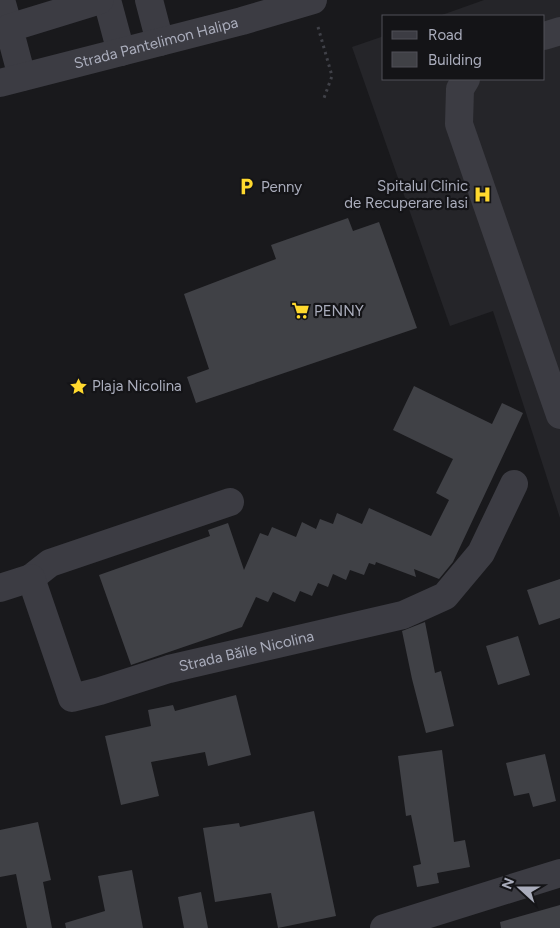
<svg xmlns="http://www.w3.org/2000/svg" width="560" height="928" viewBox="0 0 560 928" font-family="Figtree,sans-serif">
<style>
.built{fill:#252529}
.building{fill:#404146}
.lines{fill:none;stroke-linecap:round;stroke-linejoin:round}
.path{stroke:#404148;stroke-width:3;stroke-dasharray:2.5 4;stroke-linecap:butt}
.minor{stroke:#3c3c43;stroke-width:28}
.labels{text-anchor:middle;dominant-baseline:central;stroke-width:4.5;stroke-linejoin:round;paint-order:stroke}
.street-label{font-size:15px;fill:#aaadbc;stroke:#141417}
.poi-label{font-size:15px;fill:#aaadbc;stroke:#141417;text-anchor:start}
</style>
<rect width="100%" height="100%" fill="#19191c"/>
<path class="built" d="M484,0H560V518L493,311L450,326L352,47L384,36V79H544V16H439Z"/>
<path class="building" d="M348,218L353,231L379,222L417,328L196,403L187,377L209,369L184,294L276,259L271,245Z
M414,386L492,424L502,403L523,413L453,562L439,579L414,569L416,577L376,562L375,565L369,563L364,575L350,570L346,580L333,574L328,587L318,583L312,596L300,591L295,602L273,592L268,602L256,597L242,627L131,665L99,575L210,536L208,530L228,523L244,570L260,533L268,536L272,527L296,537L302,522L316,529L320,519L333,524L337,513L362,524L369,508L431,536L449,500L436,493L453,459L393,430Z
M560,579V618L539,625L527,590Z
M425,622L435,673L441,671L454,726L426,733L412,679L402,631Z
M518,636L530,675L498,685L486,646Z
M236,695L251,755L208,766L205,752L151,762L159,796L121,805L105,736L151,726L148,710L173,705L175,711Z
M442,750L454,842L465,840L470,867L437,873L439,883L417,887L413,866L421,864L411,815L406,816L398,756Z
M545,754L556,801L533,807L529,793L514,796L506,763Z
M314,811L336,916L278,928L271,893L215,902L203,828L239,823L240,827Z
M38,822L51,880L43,882L52,928H27L16,874L0,877V830Z
M132,870L143,928H66L65,923L105,911L98,876Z
M201,892L208,928H184L178,897Z
M560,905V928H501L500,922Z"/>
<g class="lines">
<path class="path" d="M318,27L332,76L324,98"/>
<g class="minor">
<path d="M1,0L9,28"/>
<path d="M107,0L121,52"/>
<path d="M149,0L160,42"/>
<path d="M544,36L560,31"/>
<path d="M22,77L9,28L100,0"/>
<path d="M466,79L460,89L459,124L560,415"/>
<path id="s1" d="M0,83L242,21L313,0"/>
<path d="M31,578L50,563L230,502"/>
<path id="s2" d="M0,588L31,578L72,698L100,691L169,669L403,615L445,596L481,553L514,484"/>
<path d="M384,928L560,873"/>
</g>
</g>
<defs>
<symbol id="parking-bare" viewBox="-9 -9 18 18"><path d="M-3.5-5.5H1a3.5 3.5 0 0 1 0 7H-1V5.5H-3.5ZM-1-3.4V-.6H.8a1.4 1.4 0 0 0 0-2.8Z" fill="#ffd92e" stroke="#141417" stroke-width="2.5" paint-order="stroke"/></symbol>
<symbol id="hospital-bare" viewBox="-9 -9 18 18"><path d="M-5-5h3v3.5h4V-5h3V5h-3V1.5h-4V5h-3Z" fill="#ffd92e" stroke="#141417" stroke-width="2.5" paint-order="stroke"/></symbol>
<symbol id="supermarket-bare" viewBox="-9 -9 18 18"><path d="M-6-5.5h2.5l.6 2H6L4.5 2H-2.5L-4.4-4H-6ZM-1.5 3.2a1.3 1.3 0 1 0 .1 0ZM3 3.2a1.3 1.3 0 1 0 .1 0Z" fill="#ffd92e" stroke="#141417" stroke-width="2.5" paint-order="stroke"/></symbol>
<symbol id="sight-bare" viewBox="-9 -9 18 18"><path d="M0-6L1.8-2.2L6-1.7L2.9 1.2L3.7 5.4L0 3.3L-3.7 5.4L-2.9 1.2L-6-1.7L-1.8-2.2Z" fill="#ffd92e" stroke="#141417" stroke-width="2.5" paint-order="stroke"/></symbol>
</defs>
<g fill-rule="evenodd">
<use href="#parking-bare" x="234" y="174" width="25" height="25"/>
<use href="#hospital-bare" x="470" y="182" width="25" height="25"/>
<use href="#supermarket-bare" x="288" y="298" width="25" height="25"/>
<use href="#sight-bare" x="66" y="374" width="25" height="25"/>
</g>
<g class="labels">
<g class="street-label">
<text stroke="none"><textPath href="#s1" startOffset="161">Strada Pantelimon Halipa</textPath></text>
<text stroke="none"><textPath href="#s2" startOffset="340">Strada Băile Nicolina</textPath></text>
</g>
<g class="poi-label">
<text x="468" y="186" text-anchor="end">Spitalul Clinic<tspan x="468" dy="17">de Recuperare Iasi</tspan></text>
<text x="261" y="187">Penny</text>
<text x="314" y="311">PENNY</text>
<text x="92" y="386">Plaja Nicolina</text>
</g>
</g>
<rect x="382" y="15" width="162" height="65" fill="#141417" stroke="#505159"/>
<rect x="392" y="31" width="25" height="8" fill="#3c3c43" stroke="#505159"/>
<text x="428" y="40" font-size="15" fill="#aaadbc">Road</text>
<rect x="392" y="52" width="25" height="15" fill="#404146" stroke="#505159"/>
<text x="428" y="65" font-size="15" fill="#aaadbc">Building</text>
<g transform="translate(520 888) rotate(291)" stroke="#141417" stroke-width="4" paint-order="stroke">
<path d="M0-4L9 19L0 12L-9 19Z" fill="#aaadbc"/>
<text y="-8" font-size="14" font-weight="bold" text-anchor="middle" fill="#aaadbc">N</text>
</g>
</svg>
